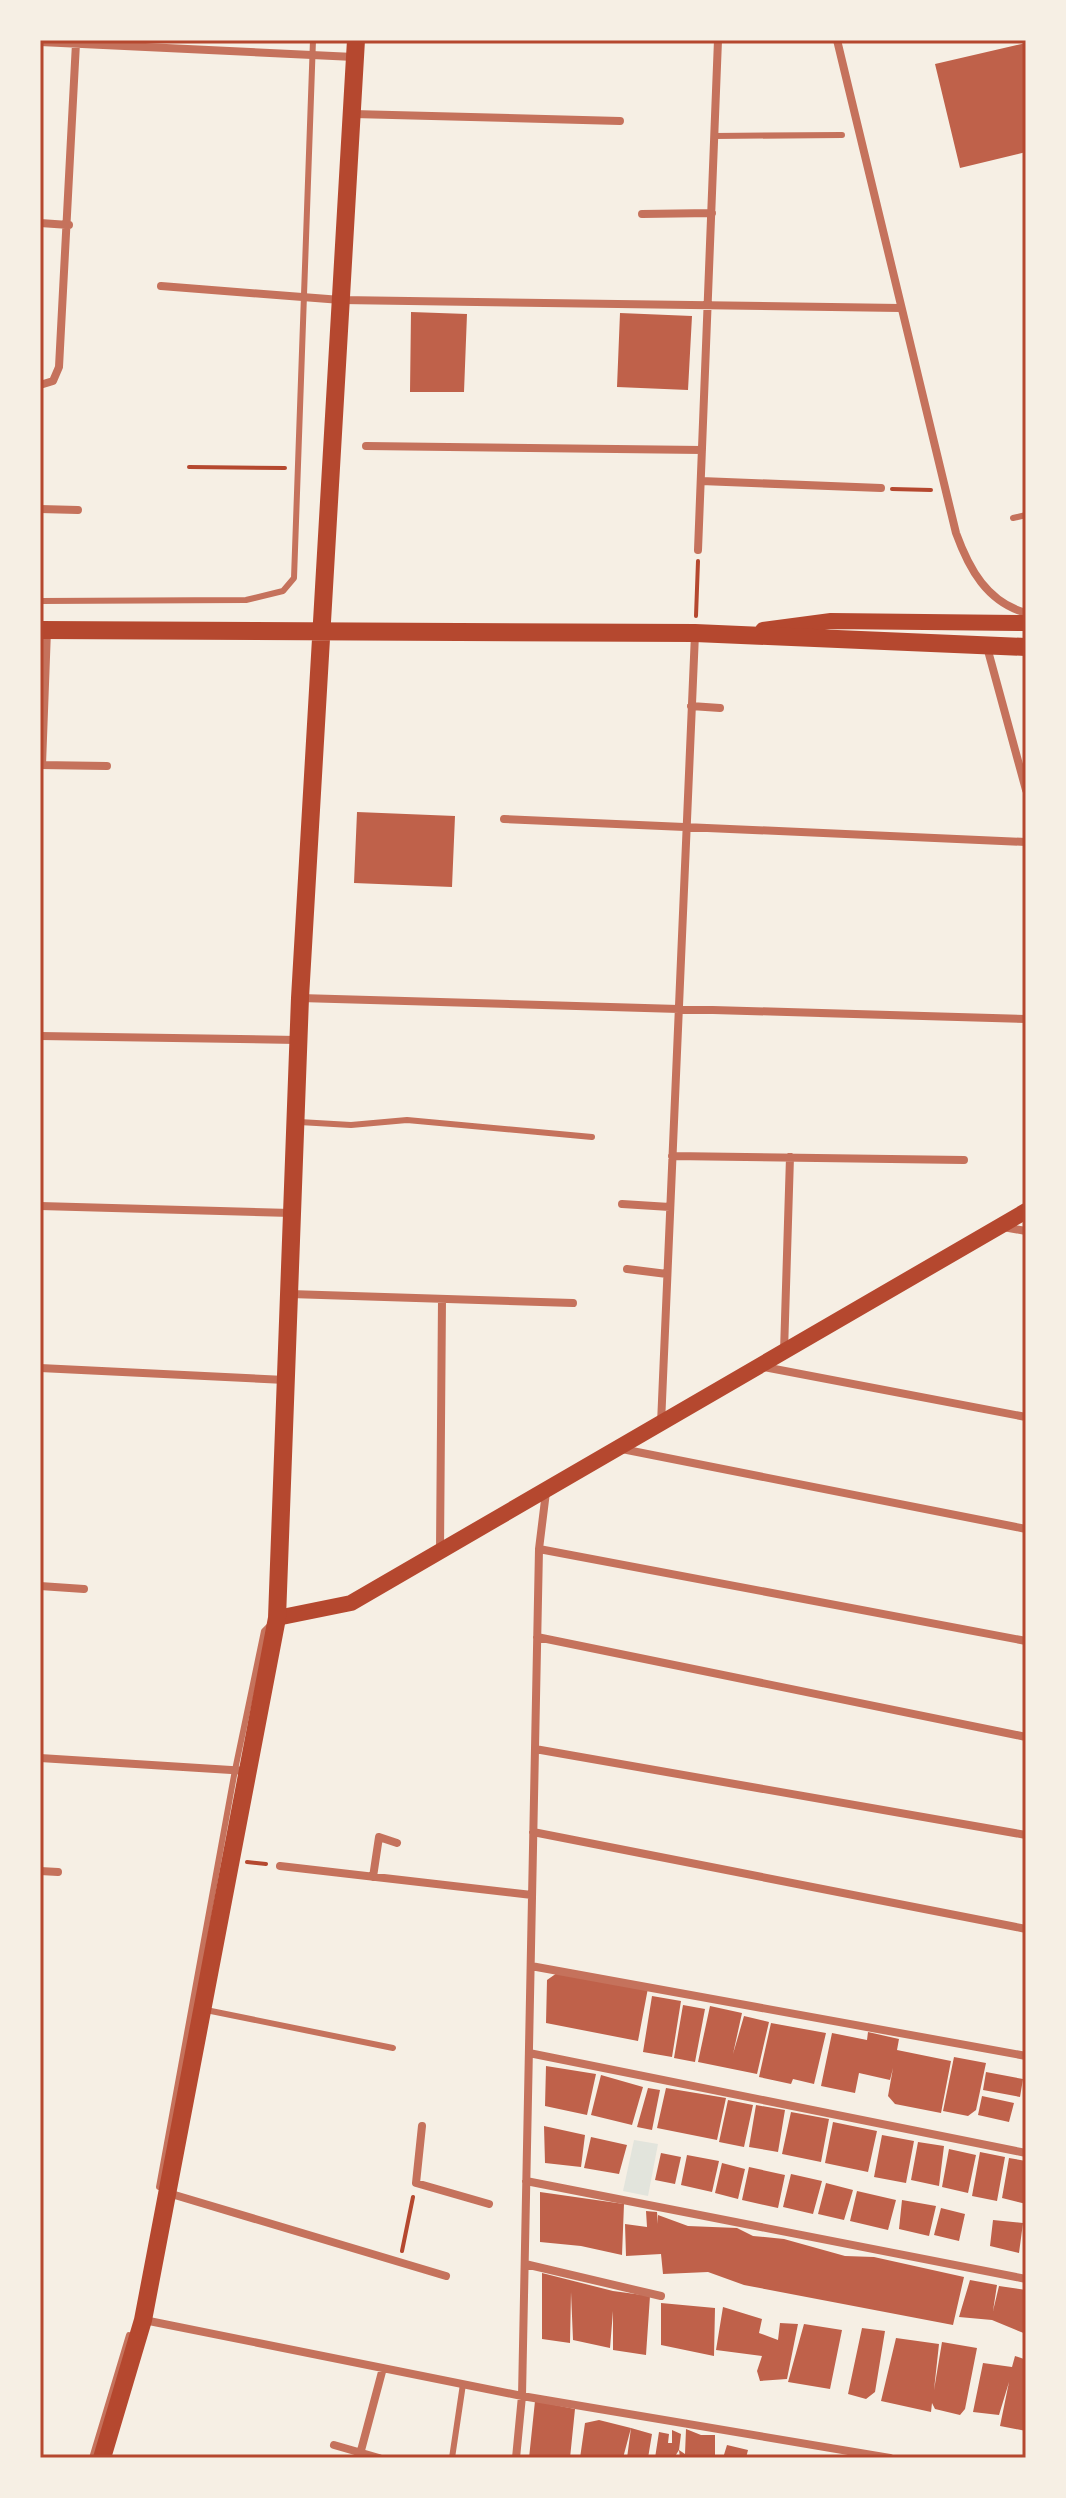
<svg xmlns="http://www.w3.org/2000/svg" width="1066" height="2498" viewBox="0 0 1066 2498" font-family="'Open Sans',sans-serif">
<style>
.green{fill:#e2e4dc}
.building{fill:#bf614a}
.lines{fill:none;stroke-linecap:round;stroke-linejoin:round}
.path{stroke:#b5482f;stroke-width:4}
.service{stroke:#c5725c;stroke-width:6}
.minor{stroke:#c5725c;stroke-width:8}
.secondary{stroke:#b5482f;stroke-width:16}
.primary{stroke:#b5482f;stroke-width:18}
.neatline{fill:none;stroke:#b5482f;stroke-width:3}
</style>
<rect width="100%" height="100%" fill="#f6efe4"/>
<path class="green" d="M634,2140L658,2144L648,2196L623,2191Z"/>
<path class="building" d="M1026,43V152L960,168L935,64Z
M411,312L467,314L464,392H410Z
M620,313L692,316L688,390L617,387Z
M357,812L455,816L452,887L354,883Z
M557,1973L648,1988L638,2041L546,2023L547,1980Z
M652,1996L681,2001L672,2057L643,2052Z
M683,2005L705,2009L695,2062L674,2058Z
M710,2006L742,2013L733,2054L744,2016L769,2022L757,2074L698,2062Z
M771,2023L826,2033L814,2084L793,2079L791,2084L759,2077Z
M868,2032L899,2039L897,2050L951,2061L941,2113L895,2104L888,2096L893,2068L890,2080L859,2073L855,2093L821,2086L832,2033L867,2040Z
M954,2057L986,2063L976,2110L968,2116L943,2111Z
M546,2066L596,2074L587,2115L545,2106Z
M986,2072L1023,2079L1020,2097L983,2090Z
M601,2075L643,2087L632,2125L591,2115Z
M648,2088L660,2090L652,2130L637,2127Z
M666,2088L726,2098L717,2140L657,2128Z
M982,2096L1014,2103L1009,2122L978,2115Z
M728,2100L753,2105L744,2147L719,2142Z
M756,2105L785,2110L778,2152L749,2147Z
M791,2112L829,2119L821,2162L782,2154Z
M833,2122L877,2131L868,2172L825,2163Z
M544,2126L585,2135L581,2167L545,2163Z
M882,2135L914,2141L906,2183L874,2177Z
M591,2137L627,2145L619,2174L584,2168Z
M918,2142L944,2146L939,2186L911,2180Z
M949,2149L976,2155L968,2193L942,2187Z
M980,2152L1005,2157L997,2201L972,2196Z
M661,2153L681,2157L675,2184L655,2180Z
M687,2155L719,2161L712,2192L681,2185Z
M1009,2158L1026,2161V2204L1002,2198Z
M722,2163L745,2169L738,2199L715,2193Z
M749,2167L785,2175L778,2208L742,2200Z
M791,2174L822,2181L813,2214L783,2207Z
M826,2183L853,2190L844,2220L818,2214Z
M857,2191L896,2200L888,2230L850,2221Z
M540,2192L624,2204L622,2255L581,2246L540,2242Z
M902,2200L936,2206L929,2236L899,2229Z
M941,2208L965,2214L959,2241L934,2235Z
M646,2211L657,2212L658,2224V2215L688,2226L737,2228L753,2236L784,2239L845,2256L874,2257L964,2277L953,2325L744,2285L708,2272L663,2274L661,2254L626,2256L625,2224L647,2227Z
M993,2220L1023,2223L1019,2253L990,2246Z
M542,2273L613,2291L650,2296L646,2355L613,2350V2311L610,2348L573,2340L571,2292L570,2343L542,2339Z
M970,2280L997,2285L993,2311L999,2286L1026,2290V2334L992,2320L959,2317Z
M661,2303L715,2308L714,2356L661,2345Z
M723,2307L762,2319L759,2333L778,2340L780,2323L798,2324L787,2379L760,2381L757,2371L762,2356L716,2350Z
M804,2324L842,2330L830,2389L788,2382Z
M862,2328L885,2331L875,2392L866,2399L848,2394Z
M896,2338L939,2344L934,2390L942,2342L977,2348L965,2409L960,2415L935,2409L932,2403L931,2412L881,2401Z
M1015,2356L1024,2359L1026,2366V2431L1000,2426L1009,2382L999,2415L973,2412L983,2363L1012,2367Z
M535,2401L575,2409L570,2458H529Z
M599,2420L631,2428L623,2458H580L585,2423Z
M631,2428L652,2434L648,2458H627Z
M686,2429L701,2435H715V2458H680L679,2450L685,2454Z
M672,2430L681,2434L679,2450L674,2458H655L659,2432L669,2434L668,2443H672Z
M727,2445L748,2450L746,2458H723Z"/>
<g class="lines">
<path class="path" d="M189,467L285,468
M892,489L931,490
M696,616L698,561
M247,1862L266,1864
M402,2251L413,2197"/>
<path class="service" d="M714,136L842,135
M1013,518L1026,515
M40,601L246,600L283,591L294,578L313,40
M299,1122L351,1125L407,1120L592,1137
M206,2010L393,2048
M159,2187L235,1770L264,1631L269,1626
M92,2458L129,2335
M452,2458L463,2384"/>
<path class="minor" d="M837,40L956,533C969,569 987,602 1026,613
M40,42L354,57
M353,114L620,121
M642,214L712,213
M40,223L69,225
M161,286L341,300L900,308
M40,385L53,381L59,367L76,43
M366,446L702,450
M701,481L881,488
M40,509L78,510
M698,550L718,40
M987,647L1026,790
M691,706L720,708
M40,765L107,766
M42,765L47,630
M504,819L1026,842
M300,998L1026,1019
M40,1036L297,1040
M672,1156L964,1160
M622,1204L670,1207
M40,1206L291,1213
M1003,1227L1026,1231
M627,1269L667,1274
M290,1294L573,1303
M784,1352L790,1157
M764,1367L1026,1417
M40,1368L285,1380
M661,1424L695,634
M622,1449L1026,1529
M539,1549L1026,1641
M440,1550L442,1299
M40,1586L84,1589
M537,1637L1026,1737
M535,1749L1026,1835
M40,1758L247,1771
M533,1832L1026,1929
M280,1866L532,1895
M40,1871L58,1872
M373,1877L379,1837L397,1843
M531,1966L1026,2056
M529,2053L1026,2153
M422,2126L416,2183L489,2204
M526,2181L1026,2279
M168,2193L446,2276
M525,2264L661,2296
M144,2320L522,2396L890,2458
M334,2445L379,2458
M359,2458L383,2368
M516,2458L522,2396L539,1549L546,1492"/>
<path class="secondary" d="M763,630L831,621L1026,623
M277,1618L351,1603L1026,1211"/>
<path class="primary" d="M40,630L695,633L1026,647
M102,2458L143,2320L277,1618L300,998L356,40"/>
</g>
<rect width="1066" height="2498" fill="none" stroke="#f6efe4" stroke-width="84"/>
<rect x="42" y="42" width="982" height="2414" class="neatline"/>
</svg>
